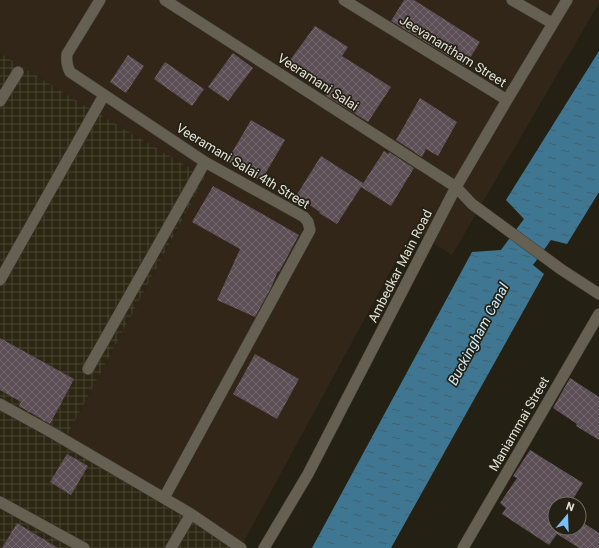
<svg xmlns="http://www.w3.org/2000/svg" width="599" height="548" viewBox="0 0 599 548" font-family="Roboto,sans-serif">
<style>
.commercial{fill:#312617}
.industrial{fill:url(#industrial-grid)}
.water{fill:url(#water-ripples)}
.building{fill:url(#building-cross-hatch)}
.lines{fill:none;stroke-linecap:round;stroke-linejoin:round}
.minor-casing{stroke:#3d3931;stroke-width:12}
.minor{stroke:#656052;stroke-width:11}
.labels{text-anchor:middle;dominant-baseline:central;stroke-width:3.5;stroke-linejoin:round;paint-order:stroke}
.street-label{font-size:13px;fill:#e3e0d8;stroke:#242114}
.water-label{font-size:14px;font-style:italic;fill:#caeafb;stroke:#242114}
</style>
<defs>
<pattern id="industrial-grid" width="8" height="8" patternUnits="userSpaceOnUse"><rect width="8" height="8" fill="#2c2613"/><path d="M0 4h8M4 0v8" fill="none" stroke="#4a4535"/></pattern>
<pattern id="water-ripples" width="26" height="14" patternUnits="userSpaceOnUse"><rect width="26" height="14" fill="#3f7793"/><path d="M2 4q2-2 4 0t4 0M15 11q2-2 4 0t4 0" fill="none" stroke="#41606e"/></pattern>
<pattern id="building-cross-hatch" width="8" height="8" patternUnits="userSpaceOnUse"><rect width="8" height="8" fill="#5d4f56"/><path d="M0 0l8 8M0 8l8-8" fill="none" stroke="#74686e"/></pattern>
</defs>
<rect width="100%" height="100%" fill="#242114"/>
<path class="commercial" d="M0,0H599V3L452,255L413,230L242,545L62,445L205,177L69,96L0,53Z"/>
<path class="industrial" d="M0,53L69,96L205,177L62,445L171,505L241,548H0Z"/>
<path class="water" d="M599,51V192L567,244L551,240L533,265L544,274L391,548H312L472,252L501,250L524,219L506,200Z"/>
<path class="building" d="M404,0H414L480,42L465,66L391,21Z
M315,26L348,47L342,56L391,87L368,122L325,95L330,88L288,63Z
M233,53L253,68L228,101L208,87Z
M128,55L144,66L126,93L110,82Z
M165,62L204,89L192,106L154,79Z
M420,98L457,122L438,156L426,149L422,157L396,140Z
M251,120L285,140L261,181L227,161Z
M384,151L388,154L389,152L414,168L391,206L361,187L337,224L319,213L320,212L296,196L321,156L363,183L362,185Z
M213,186L299,235L279,272L278,271L271,288L255,317L217,300L240,249L192,222Z
M0,338L74,379L50,424L19,406L21,402L0,390Z
M255,354L299,379L277,419L233,394Z
M570,378L599,397V440L576,426L577,424L553,408Z
M530,450L583,483L570,504H555V528H579V520L599,533V548H579L557,534L549,545L502,514L506,508L500,503L517,478L513,476Z
M67,454L88,466L71,495L50,482Z
M17,523L58,548H2Z"/>
<g class="lines">
<defs>
<path id="minor" d="M100,0L67,54C66,61 67,66 70,72L205,162L304,217L308,222L310,230L164,498
M165,0L456,187L472,204L562,270L599,294
M344,0L507,100
M512,0L552,23
M0,101L18,72
M0,280L104,95
M88,369L205,162
M0,404L51,432L191,514L241,548
M0,502L84,548
M171,548L191,514
M264,548L308,474L456,187L507,100L567,0
M463,548L599,314"/>
</defs>
<use href="#minor" class="minor-casing"/>
<use href="#minor" class="minor"/>
</g>
<g class="labels">
<g class="street-label">
<text transform="translate(453 51) rotate(32)">Jeevanantham Street</text>
<text transform="translate(318 82) rotate(33)">Veeramani Salai</text>
<text transform="translate(243 166) rotate(31)">Veeramani Salai 4th Street</text>
<text transform="translate(400 266) rotate(-63)">Ambedkar Main Road</text>
<text transform="translate(519 424) rotate(-60)">Maniammai Street</text>
</g>
<g class="water-label">
<text transform="translate(478 334) rotate(-62)">Buckingham Canal</text>
</g>
</g>
<g transform="translate(567 516) rotate(19)"><circle r="19" fill="#242114" stroke="#706d62"/>
<path d="M0-3L7 15L0 10L-7 15Z" fill="#7cbef9"/>
<text y="-6" font-size="11" font-weight="bold" text-anchor="middle" fill="#e3e0d8">N</text>
</g>
</svg>
